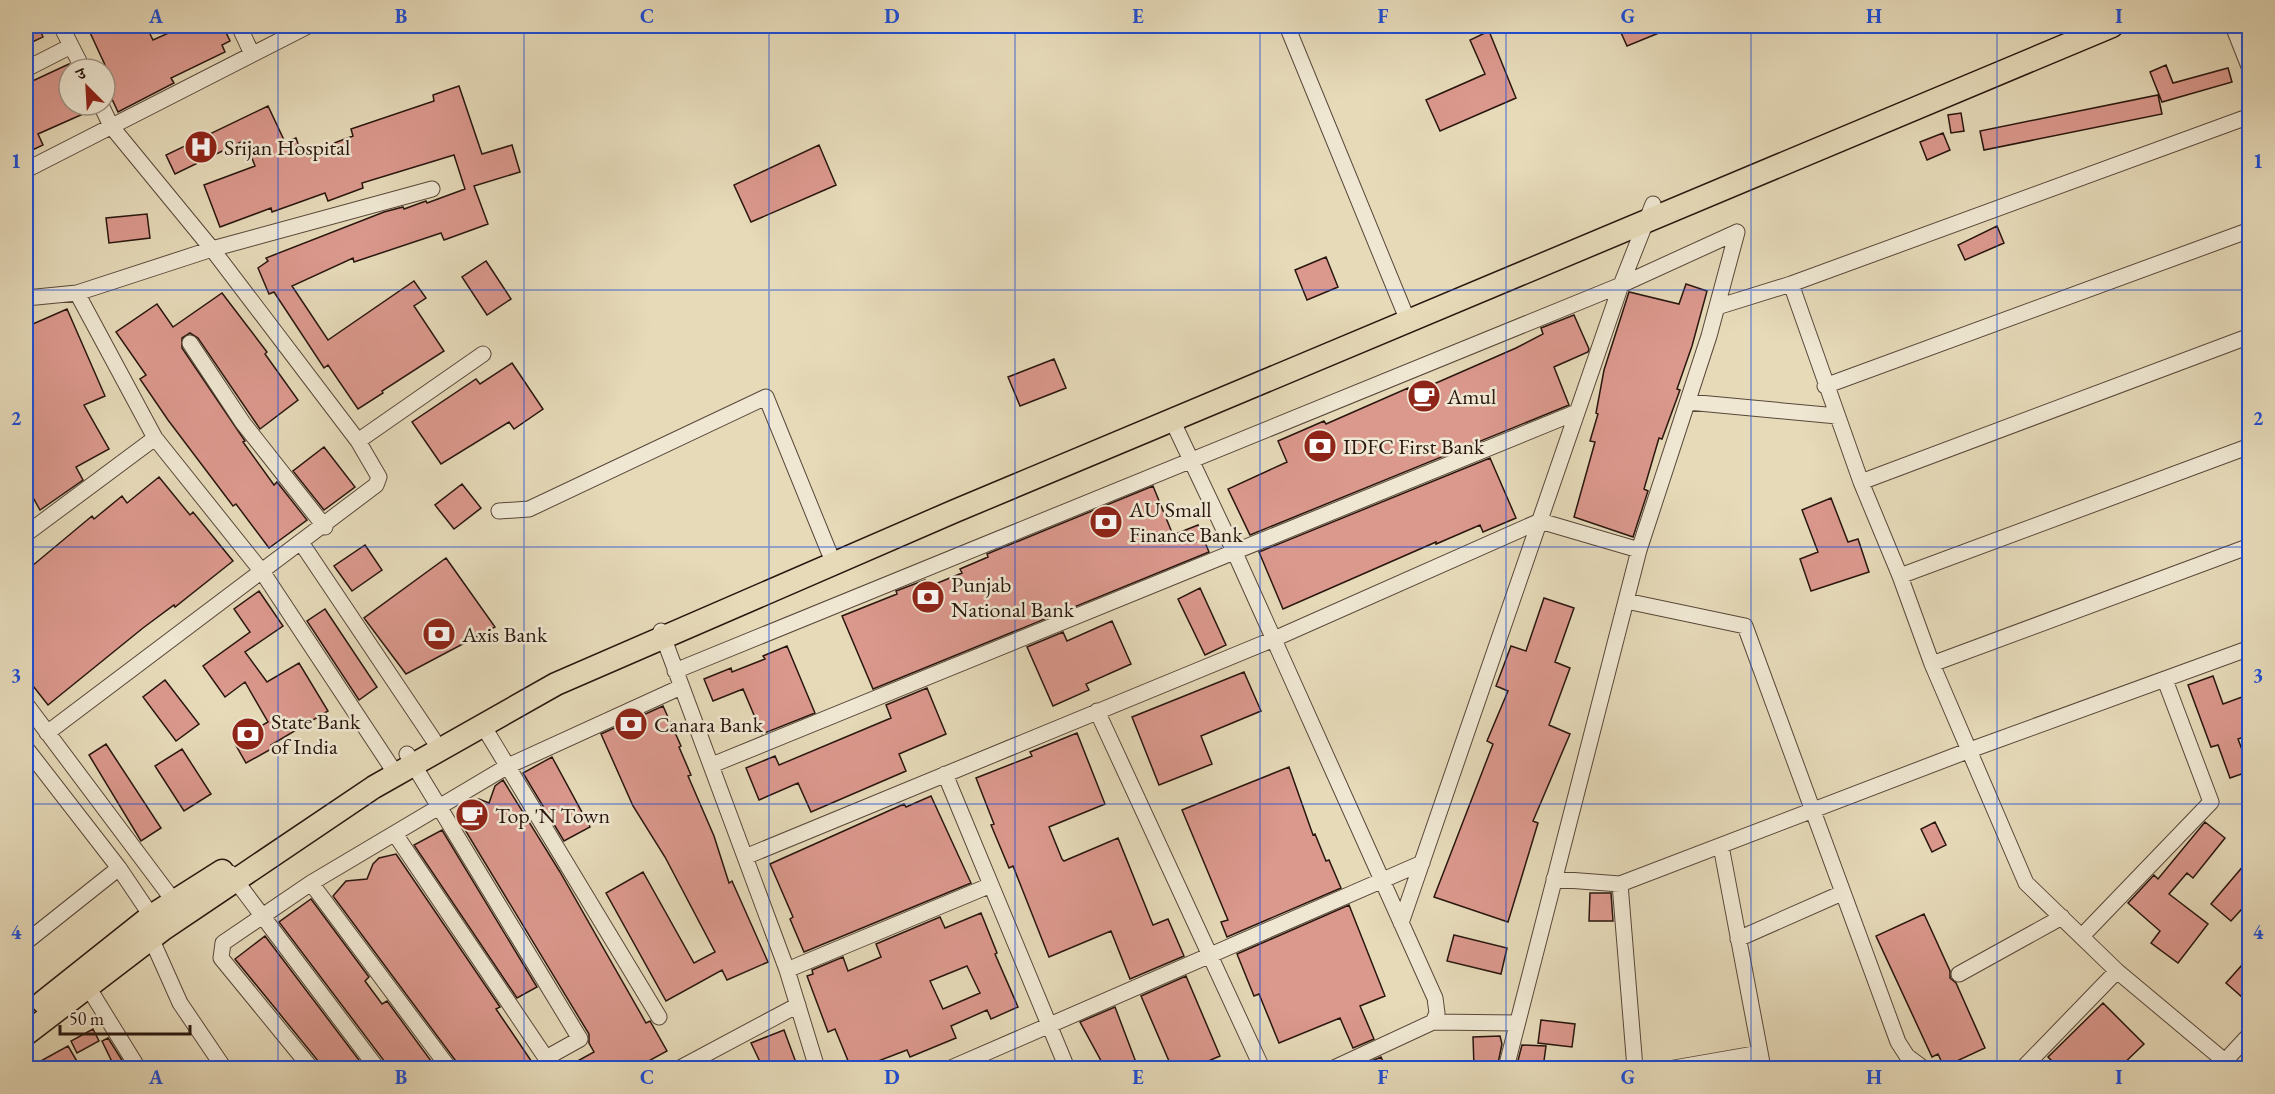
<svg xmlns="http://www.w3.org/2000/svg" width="2275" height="1094" viewBox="0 0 2275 1094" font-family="'EB Garamond','Noto Serif Devanagari',serif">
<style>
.building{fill:#db988d;stroke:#29160e;stroke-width:1.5;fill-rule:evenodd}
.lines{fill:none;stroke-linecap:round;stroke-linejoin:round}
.minor-casing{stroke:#584739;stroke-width:17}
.primary-casing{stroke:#29160e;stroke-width:25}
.minor{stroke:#efe7d2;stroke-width:15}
.primary{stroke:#e6dab9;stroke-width:22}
.grid{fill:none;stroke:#1d4ed8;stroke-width:1.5;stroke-opacity:0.55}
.labels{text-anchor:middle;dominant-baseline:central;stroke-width:5;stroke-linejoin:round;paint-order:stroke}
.poi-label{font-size:22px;fill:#29160e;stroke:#efe7d2;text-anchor:start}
.neatline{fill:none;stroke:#1d4ed8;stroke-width:2}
.grid-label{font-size:20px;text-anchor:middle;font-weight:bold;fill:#1d4ed8}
</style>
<rect width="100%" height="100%" fill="#e6dab9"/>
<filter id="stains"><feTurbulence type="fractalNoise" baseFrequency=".00333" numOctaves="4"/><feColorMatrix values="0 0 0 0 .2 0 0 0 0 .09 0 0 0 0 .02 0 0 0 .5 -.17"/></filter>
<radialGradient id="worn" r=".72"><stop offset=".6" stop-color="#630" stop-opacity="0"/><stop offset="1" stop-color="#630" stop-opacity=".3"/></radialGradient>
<path class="building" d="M26,26H38L43,37L26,45Z
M87,26H146L153,40L184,26H223L230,41L222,45L225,52L171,78L174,83L118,112L105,84V65Z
M1618,26H1676L1627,46Z
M1489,31L1516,98L1440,131L1426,100L1485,74L1470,40Z
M69,64V105H91L92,110L38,134L43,145L26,153V84Z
M2166,65L2173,83L2228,68L2232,82L2162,102L2150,72Z
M459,86L482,154L512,145L520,172L474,186L488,224L444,240L441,233L354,262L353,258L292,286L328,340L414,281L426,298L414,306L444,351L382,391L383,393L358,409L328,365L324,368L274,292L269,294L258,268L268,261L266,258L384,212L403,207L404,209L426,201L427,203L465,189L454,155L362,183L363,188L328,201L325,193L272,212L271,208L220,227L204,185L255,166L245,140L175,174L166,155L268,106L285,142L296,138L302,155L353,136L351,129L434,101L433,95Z
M2158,95L2162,114L1984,150L1980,131Z
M1961,113L1964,131L1951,133L1948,115Z
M1943,133L1950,150L1927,160L1920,142Z
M819,145L836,185L751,222L734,185Z
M147,214L150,238L109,243L106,218Z
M1997,226L2004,243L1965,260L1958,245Z
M1326,257L1338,287L1307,300L1295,270Z
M486,261L511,299L487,315L462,277Z
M1686,284L1707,291L1692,346L1677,389L1680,390L1662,439L1659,438L1644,489L1648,491L1633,537L1574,517L1595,442L1590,441L1598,414L1596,413L1604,370L1629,292L1679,304Z
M222,293L267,352L265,354L298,400L260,429L198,338L190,333L182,338V348L245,441L243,442L274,485L277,482L307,520L269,548L236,504L233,506L168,420L140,379L146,375L116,332L157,304L173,327Z
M67,309L105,396L84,405L109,449L76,467L83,480L40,510L26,485V327Z
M1574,315L1589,349L1588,352L1554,367L1569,405L1250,535L1228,489L1287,462L1278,441L1324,421L1326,424L1408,388L1411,394L1516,348L1543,334L1541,328Z
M1054,359L1066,388L1020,406L1008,377Z
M512,363L543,409L514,429L509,422L441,464L412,422L476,379L480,384Z
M324,447L355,487L324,510L293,471Z
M1490,458L1516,518L1483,532L1480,525L1436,544V542L1283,609L1259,552Z
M159,477L190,515L193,512L233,561L175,607L174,605L143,628L48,705L26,677V571L92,516L94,519L122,496L127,503Z
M462,484L481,508L454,529L435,505Z
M1153,486L1173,535L1198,525L1209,552L873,689L842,616L897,594L896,591L925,580L928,587L962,573L960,569L988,557L987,554Z
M1831,498L1848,542L1858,539L1869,572L1811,591L1800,559L1818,552L1802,510Z
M365,545L382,570L352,591L334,566Z
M446,558L495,627L406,674L364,618Z
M1200,588L1226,645L1205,655L1178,599Z
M259,591L283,626L245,652L267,682L299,663L328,711L271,745L273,748L246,763L234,742L268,722L245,682L225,697L203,666L250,632L234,609Z
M1544,598L1574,608L1555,662L1570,668L1549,725L1570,734L1533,821L1538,823L1508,922L1434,897L1493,744L1487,741L1508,691L1496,686L1511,646L1526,651Z
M325,609L377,687L359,700L307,621Z
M1112,621L1131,664L1086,684L1089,690L1053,706L1027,647L1063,632L1067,641Z
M787,646L815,713L762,734L743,689L713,701L704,679L731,668L732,672L765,659L763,656Z
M1244,672L1261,711L1201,736L1212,764L1159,785L1132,717Z
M2213,676L2223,704L2250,694V735L2238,739L2250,771L2230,778L2218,745L2211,747L2188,685Z
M165,680L199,724L176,741L143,697Z
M927,688L946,734L899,754L906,771L811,812L798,783L759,800L746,768L775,756L779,765L891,718L886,705Z
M663,706L681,746L679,747L691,775L688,776L714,836L729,883L732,881L768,962L727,980L722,970L666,1001L606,893L643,872L694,963L715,952L665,857L633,806L601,734Z
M1077,733L1105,804L1049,827L1062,859L1064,861L1118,838L1153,925L1168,919L1184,956L1130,979L1111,931L1049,957L1013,866L1009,868L991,825L994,824L976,778L1032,756L1030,752Z
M106,744L161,828L141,841L89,755Z
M182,749L211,794L184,811L155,766Z
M552,757L590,827L564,841L523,773Z
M1289,767L1313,835L1315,834L1326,861L1329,860L1341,888L1227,937L1221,922L1228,920L1182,810Z
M503,780L560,872L646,1023L650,1021L667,1051L636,1068H565L594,1052L589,1043V1034L459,820L462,818L457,811L462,804L479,799L489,803L495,786Z
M931,796L971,883L804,952L790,919L793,917L770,864L904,804L906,807Z
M1935,822L1946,845L1932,852L1921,829Z
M2205,822L2225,838L2193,878L2187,873L2169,894L2208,924L2178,963L2151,943L2160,931L2128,903L2154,875L2158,879Z
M442,830L537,987L517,998L414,845Z
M396,854L500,1007L496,1009L536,1068H461L333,896L346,881L367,879L373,864L379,858Z
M2250,858V900L2231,921L2211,904Z
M1590,893H1611L1613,921H1589Z
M311,899L369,977L365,981L382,1004L387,1001L434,1065L429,1068H387L385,1062L279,922Z
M1349,905L1385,996L1360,1006L1374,1039L1353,1048L1340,1018L1279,1043L1259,994L1254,996L1237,954Z
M981,913L997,953L995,954L1018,1007L991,1019L987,1010L951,1026L956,1038L910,1057L907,1050L860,1068H851L835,1029L828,1032L807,976L813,974L812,970L843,957L848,971L881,957L876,944L940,917L945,928ZM967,966L980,993L943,1009L930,981Z
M1924,914L1950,971V978L1956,983L1985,1048L1944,1067L1938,1054L1932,1057L1876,936Z
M1454,935L1507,948L1501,974L1447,961Z
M265,936L365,1068H320L319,1062L235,959Z
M2250,956V1004L2226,983Z
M1186,976L1220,1056L1192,1068H1172L1141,996Z
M2103,1003L2144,1044L2119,1068H2059L2048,1057Z
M1115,1007L1137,1065L1129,1068H1105L1080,1022Z
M1541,1020L1575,1024L1572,1047L1538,1043Z
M93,1029L99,1041L77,1053L71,1041Z
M784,1030L798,1068H763L751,1043Z
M1500,1036L1502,1044L1497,1068H1474L1473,1037Z
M108,1038L127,1068H115L102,1041Z
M1522,1045L1546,1046L1543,1068H1516Z
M68,1046L81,1068H28Z
M1381,1057L1386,1068H1361L1360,1066Z"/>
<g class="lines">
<defs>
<path id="minor" d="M61,26L83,69
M239,26L252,54
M1287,26L1408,321
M2233,26L2250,69
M26,69L71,46
M26,170L308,26
M77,293L155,438L263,573L396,774
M26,298L77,293L212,249L432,189
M1717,307L1791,284
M190,343L243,423L325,527
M1825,386L2250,230
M1688,402L1837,416
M1172,420L1235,553L1435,998L1437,1013L1433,1022L1334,1068
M358,441L483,354
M1861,482L2250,336
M499,511L529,509L766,397L829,552
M26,534L155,438
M302,544L433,739
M1900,576L2250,446
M1626,601L1745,626L1898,1042L1907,1056L1923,1068
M661,631L787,970L817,1068
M1932,664L2250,546
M675,671L1621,285L1737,232
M26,704L179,908
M1097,711L1262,1068
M482,724L659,1017
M47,733L376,485L379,477L358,441L212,249L111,126L101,105
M26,748L119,868L156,923
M712,765L1577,412
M945,774L1067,1068
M395,834L546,1058L580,1039L407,754
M1721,846L1763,1068
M745,857L1274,639L1540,521L1639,550
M230,873L377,1068
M1554,879L1620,884
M311,883L449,1068
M1401,923L1621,285L1653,204
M2082,936L2211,802L2165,680
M151,938L180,1003L224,1068
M1738,939L1842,893
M26,942L119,868
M787,970L991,885
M1959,974L2062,917
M88,987L138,1068
M1433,1022L1517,1023
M2225,1061L2250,1034
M311,1068L221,958L223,943L311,883L508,766L681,687
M680,1068L798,1005
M951,1068L1422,863
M1506,1068L1639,550L1709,336L1737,232
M1635,1068L1620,884L1970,750L2250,648
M1674,1068L1760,1053
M2023,1068L2117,971
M2233,1068L2117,971L2026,883L1932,664L1900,576L1861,482L1791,284L2250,116"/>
<path id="primary" d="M43,1002L151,916L222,871
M26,1034L162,930L374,787L556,684L955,511L2112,26"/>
</defs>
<use href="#minor" class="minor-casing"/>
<use href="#primary" class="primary-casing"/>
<use href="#minor" class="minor"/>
<use href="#primary" class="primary"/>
</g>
<path class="grid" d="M278,26V1068M524,26V1068M769,26V1068M1015,26V1068M1260,26V1068M1506,26V1068M1751,26V1068M1997,26V1068M26,290H2250M26,547H2250M26,804H2250"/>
<defs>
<symbol id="hospital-disc" viewBox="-11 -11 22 22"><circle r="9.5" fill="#8f2418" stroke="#efe7d2"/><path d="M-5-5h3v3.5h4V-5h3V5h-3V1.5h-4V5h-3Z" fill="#fff"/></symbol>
<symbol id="cafe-disc" viewBox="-11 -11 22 22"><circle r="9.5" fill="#8f2418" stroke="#efe7d2"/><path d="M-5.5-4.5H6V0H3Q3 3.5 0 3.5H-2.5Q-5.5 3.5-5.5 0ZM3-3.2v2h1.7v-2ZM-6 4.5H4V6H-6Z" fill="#fff"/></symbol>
<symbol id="bank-disc" viewBox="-11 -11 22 22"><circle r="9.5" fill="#8f2418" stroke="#efe7d2"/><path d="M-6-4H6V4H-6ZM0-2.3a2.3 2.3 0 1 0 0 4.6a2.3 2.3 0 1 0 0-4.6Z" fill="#fff"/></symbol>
</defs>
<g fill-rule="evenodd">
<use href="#hospital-disc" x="182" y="128" width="38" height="38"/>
<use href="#cafe-disc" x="1405" y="377" width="38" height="38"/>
<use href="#bank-disc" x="1301" y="427" width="38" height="38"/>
<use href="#bank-disc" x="1087" y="503" width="38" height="38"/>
<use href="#bank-disc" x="909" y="578" width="38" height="38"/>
<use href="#bank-disc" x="420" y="615" width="38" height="38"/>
<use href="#bank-disc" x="612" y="705" width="38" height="38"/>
<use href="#bank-disc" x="229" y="715" width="38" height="38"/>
<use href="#cafe-disc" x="453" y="796" width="38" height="38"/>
</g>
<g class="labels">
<g class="poi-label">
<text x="224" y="147">Srijan Hospital</text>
<text x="1447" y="396">Amul</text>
<text x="1343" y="446">IDFC First Bank</text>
<text x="1129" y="509">AU Small<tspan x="1129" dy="25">Finance Bank</tspan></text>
<text x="951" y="584">Punjab<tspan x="951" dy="25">National Bank</tspan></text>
<text x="462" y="634">Axis Bank</text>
<text x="271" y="721">State Bank<tspan x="271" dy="25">of India</tspan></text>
<text x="654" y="724">Canara Bank</text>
<text x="495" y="815">Top 'N Town</text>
</g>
</g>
<rect width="2275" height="1094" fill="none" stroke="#e6dab9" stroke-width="66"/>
<g transform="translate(87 87) rotate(336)"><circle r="28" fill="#efe7d2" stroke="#a09384" stroke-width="1.5"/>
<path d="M0-4.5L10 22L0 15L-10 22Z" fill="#8f2418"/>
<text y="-9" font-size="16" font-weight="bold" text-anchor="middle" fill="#29160e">उ</text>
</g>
<path d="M60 1025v9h130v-9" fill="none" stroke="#29160e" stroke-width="3"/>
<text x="69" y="1025" font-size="18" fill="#29160e" stroke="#efe7d2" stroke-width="4.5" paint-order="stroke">50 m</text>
<rect x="33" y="33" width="2209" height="1028" class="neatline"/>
<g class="grid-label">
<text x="156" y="23">A</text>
<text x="401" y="23">B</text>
<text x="647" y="23">C</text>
<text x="892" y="23">D</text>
<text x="1138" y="23">E</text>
<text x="1383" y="23">F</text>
<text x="1628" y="23">G</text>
<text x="1874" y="23">H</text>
<text x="2119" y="23">I</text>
<text x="16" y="168">1</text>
<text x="2258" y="168">1</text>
<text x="16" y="425">2</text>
<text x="2258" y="425">2</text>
<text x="16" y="682">3</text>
<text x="2258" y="682">3</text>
<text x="16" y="939">4</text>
<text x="2258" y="939">4</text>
<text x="156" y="1084">A</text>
<text x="401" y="1084">B</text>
<text x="647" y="1084">C</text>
<text x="892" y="1084">D</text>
<text x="1138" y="1084">E</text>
<text x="1383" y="1084">F</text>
<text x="1628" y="1084">G</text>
<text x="1874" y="1084">H</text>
<text x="2119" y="1084">I</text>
</g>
<rect width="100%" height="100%" filter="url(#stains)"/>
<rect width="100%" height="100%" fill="url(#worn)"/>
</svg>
